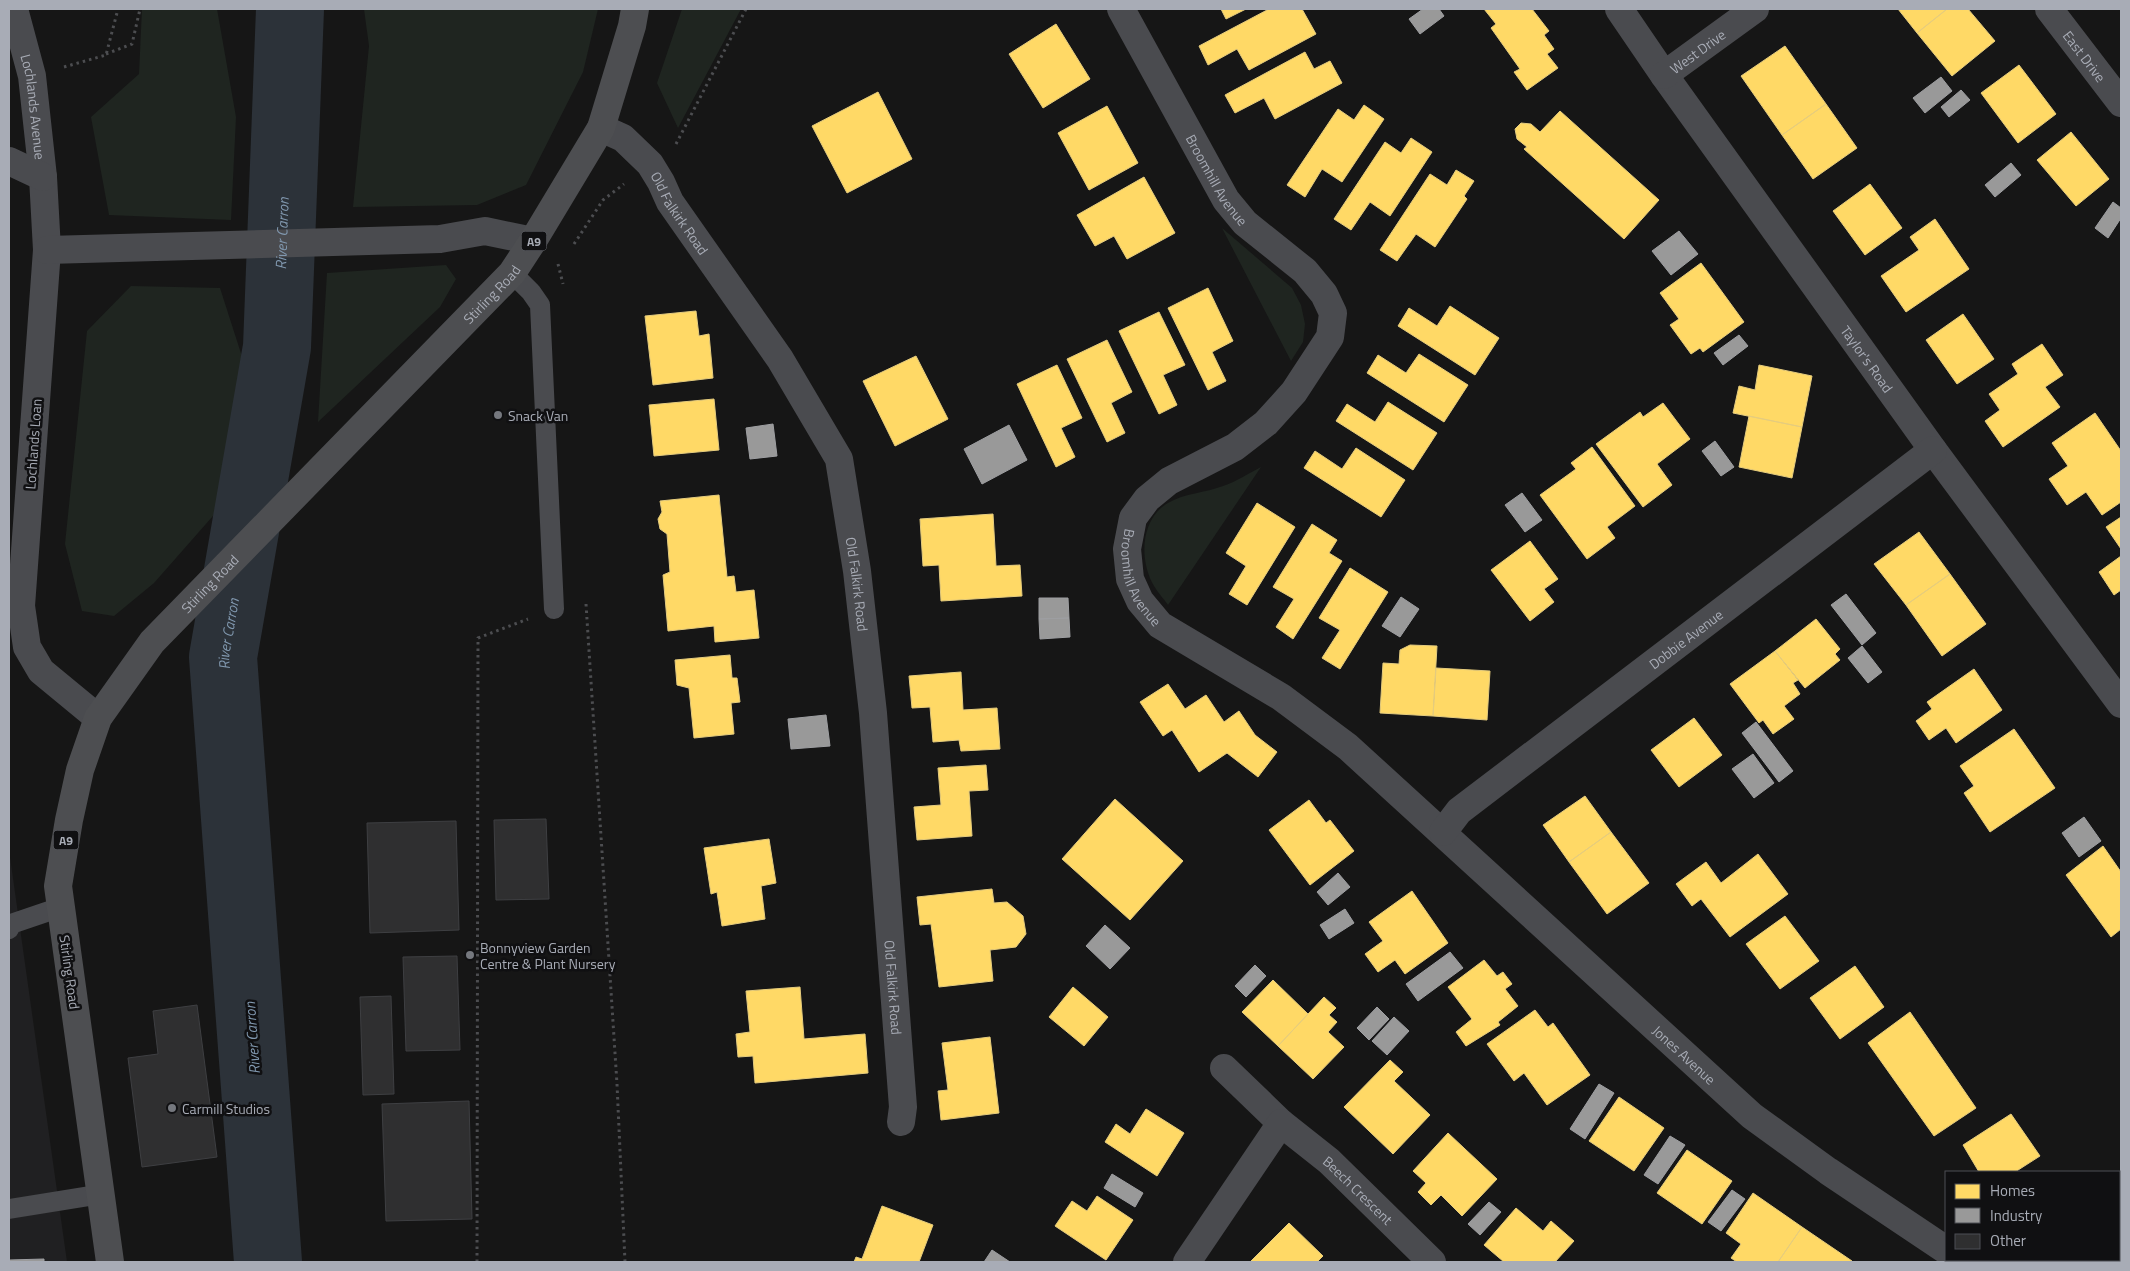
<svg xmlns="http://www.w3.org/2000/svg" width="2130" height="1271" viewBox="0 0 2130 1271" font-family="'Titillium Web',sans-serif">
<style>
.built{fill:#202022}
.green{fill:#1f2520}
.homes{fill:#ffd966;stroke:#e5cc7e}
.industry{fill:#999;stroke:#9e9fa2}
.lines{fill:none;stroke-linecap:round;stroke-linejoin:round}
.river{stroke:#2c3239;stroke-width:68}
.building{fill:#2f2f30;stroke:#3e3f42}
.path{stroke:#4c4d50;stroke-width:3;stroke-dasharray:2.5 4;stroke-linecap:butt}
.service{stroke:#4a4b4f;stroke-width:20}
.minor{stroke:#4a4b4f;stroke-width:28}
.primary{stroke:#4d4e51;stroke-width:28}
.poi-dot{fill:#75787e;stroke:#101012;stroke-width:2}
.labels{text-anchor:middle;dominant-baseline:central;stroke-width:5;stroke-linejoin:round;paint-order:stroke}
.shield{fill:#101012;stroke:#7a7d85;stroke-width:1}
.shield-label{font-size:12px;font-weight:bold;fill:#a8acb6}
.street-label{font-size:14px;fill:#a8acb6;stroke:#101012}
.poi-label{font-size:14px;fill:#a8acb6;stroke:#101012;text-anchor:start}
.water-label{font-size:15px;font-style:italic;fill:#8198af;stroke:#101012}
</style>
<rect width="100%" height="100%" fill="#161616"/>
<path class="built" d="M9,850L67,1262H9Z"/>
<path class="green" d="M142,9H217L236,117L231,220L109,215L91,117L139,74Z
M364,9H598L583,72L526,185L477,205L353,207L369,46Z
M682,9H741L678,128L657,83Z
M1222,228L1292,288L1301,305L1305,324L1303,342L1291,361Z
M446,265L456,279L440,307L318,422L327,273Z
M131,286L220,288L246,369L227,500L154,583L114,616L82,611L65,544L87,331Z
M1261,467L1168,605C1164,599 1158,593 1154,586C1139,561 1140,519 1168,503C1185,493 1205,493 1223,486C1236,482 1249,473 1261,467Z"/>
<path class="homes" d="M1221,9H1246L1226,19Z
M1269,9H1302L1316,34L1249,70L1237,49L1208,65L1199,46Z
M1484,9H1532L1549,31L1544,35L1554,49L1547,54L1558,68L1527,90L1514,72L1520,69L1491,28L1496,24Z
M1898,9H1947L1917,33Z
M1947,9H1968L1995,41L1952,76L1917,33Z
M1056,24L1090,79L1043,108L1009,54Z
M1785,46L1826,104L1782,135L1741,76Z
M1305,52L1314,69L1330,61L1342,83L1275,119L1264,98L1235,113L1225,95Z
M2019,65L2056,114L2018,143L1981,93Z
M878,92L912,159L847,193L812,126Z
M1826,104L1857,148L1813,179L1782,135Z
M1364,105L1384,119L1342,182L1322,169L1305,197L1287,185L1338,109L1354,120Z
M1107,106L1138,163L1089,190L1058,133Z
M1560,111L1659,200L1624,239L1524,149L1527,147L1517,139L1515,129L1521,123L1531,124L1540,132Z
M2071,132L2109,179L2076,206L2037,160Z
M1411,138L1432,152L1390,216L1370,202L1351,230L1334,219L1385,142L1401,153Z
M1456,170L1474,181L1464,196L1467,199L1435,247L1416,234L1397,261L1380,250L1430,174L1447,185Z
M1144,177L1175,233L1127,259L1114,236L1095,246L1077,215Z
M1870,184L1902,228L1865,255L1833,211Z
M1935,219L1969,269L1906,312L1881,276L1919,250L1910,237Z
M1701,263L1744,322L1703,352L1700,348L1691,354L1670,325L1679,319L1660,293Z
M1208,288L1233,341L1212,352L1226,381L1208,390L1168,308Z
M1450,306L1499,338L1475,375L1398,326L1409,308L1437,326Z
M696,311L699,336L709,334L713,378L653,385L645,316Z
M1159,312L1185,365L1163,375L1177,405L1159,414L1119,331Z
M1963,314L1994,359L1957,384L1926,340Z
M1107,340L1132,392L1111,403L1125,433L1107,442L1067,359Z
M2042,344L2063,375L2045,387L2060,407L2003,447L1985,421L2000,410L1989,394L2018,374L2012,364Z
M1419,354L1468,385L1444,422L1367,373L1378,355L1406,373Z
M916,356L948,419L895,446L863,381Z
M1057,365L1082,418L1061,428L1075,457L1056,467L1017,384Z
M1759,365L1812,376L1802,427L1733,413L1739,386L1755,390Z
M714,399L719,450L654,456L649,405Z
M1388,402L1437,433L1413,470L1336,421L1347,404L1375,422Z
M1663,403L1690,439L1657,464L1672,485L1643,507L1596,444L1640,412L1643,417Z
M2095,413L2121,451V502L2102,515L2086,492L2067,505L2049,479L2068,466L2052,443Z
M1749,416L1802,427L1792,478L1739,467Z
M1592,447L1635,506L1607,527L1615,538L1587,559L1540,495L1576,469L1571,463Z
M1356,448L1405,480L1381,517L1304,468L1315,451L1342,469Z
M719,495L727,577L734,576L736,592L754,590L759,638L715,642L714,626L668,631L663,575L670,572L667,534L660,529L658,519L662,512L660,501Z
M1257,503L1295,527L1247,605L1229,594L1246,566L1226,553Z
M993,514L996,566L1020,565L1022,596L941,601L939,565L923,566L920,519Z
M2121,517V549L2106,527Z
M1312,524L1337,540L1329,553L1342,561L1293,639L1276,627L1294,599L1273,587Z
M1919,532L1950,574L1906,605L1874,564Z
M1530,541L1558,579L1544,589L1554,602L1530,621L1491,570Z
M2121,556V590L2114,595L2099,572Z
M1350,568L1388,592L1340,669L1322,658L1340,630L1319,618Z
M1950,574L1986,624L1942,656L1906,605Z
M1816,619L1840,649L1835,654L1840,660L1805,688L1775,651Z
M1410,645L1437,646L1433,716L1380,713L1383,663L1399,664L1400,650Z
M1775,651L1798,680L1793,683L1800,694L1784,706L1794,719L1773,734L1763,720L1759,723L1730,684Z
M730,655L732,678H737L740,702L731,703L734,734L694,738L689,688L677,685L675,660Z
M1436,668L1490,671L1487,720L1433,716Z
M1974,669L2002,710L1956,743L1946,728L1929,740L1916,721L1932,709L1927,702Z
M961,672L963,710L997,708L1000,749L961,751L959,740L933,742L930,707L912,708L909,676Z
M1168,684L1185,709L1206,695L1224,722L1239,711L1255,735L1277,752L1258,777L1227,753L1199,772L1172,730L1163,736L1140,702Z
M1694,718L1722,755L1679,787L1651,750Z
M2014,729L2055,788L1990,832L1964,793L1974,786L1960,766Z
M986,765L988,790L969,791L972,836L917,840L914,807L941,805L938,768Z
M1585,796L1611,832L1569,862L1543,825Z
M1115,799L1183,861L1130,920L1062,859Z
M1309,800L1326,823L1330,820L1354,851L1310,885L1269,830Z
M1611,832L1649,883L1607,914L1569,862Z
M769,839L776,883L761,886L765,919L722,926L717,892L711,894L704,848Z
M2103,846L2121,872V929L2111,937L2066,875Z
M1758,854L1788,894L1730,937L1701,899L1692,906L1676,884L1706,862L1721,883Z
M992,889L994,903L1007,902L1023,916L1026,934L1016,947L990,950L993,981L939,987L931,924L920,925L917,897Z
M1412,891L1448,943L1405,974L1395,960L1378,972L1365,954L1383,941L1369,922Z
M1785,916L1819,961L1780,989L1746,944Z
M1484,960L1497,976L1503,972L1512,984L1505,989L1518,1006L1498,1022L1500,1025L1466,1046L1456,1032L1472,1019L1448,987Z
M1855,966L1884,1007L1840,1039L1810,998Z
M1273,980L1308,1014L1278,1046L1242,1012Z
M800,987L804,1039L865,1034L868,1073L755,1083L753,1056L738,1057L736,1034L750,1032L746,991Z
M1073,987L1108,1017L1084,1046L1049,1017Z
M1324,997L1336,1008L1329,1015L1337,1022L1328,1032L1344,1047L1313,1079L1278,1046Z
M1535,1010L1548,1027L1553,1023L1590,1075L1547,1105L1524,1073L1514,1081L1487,1044Z
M1910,1012L1976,1108L1934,1136L1868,1043Z
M990,1037L999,1113L941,1120L938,1091L948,1090L942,1043Z
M1390,1060L1403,1072L1394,1081L1430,1115L1393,1154L1344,1107Z
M1619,1097L1664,1128L1634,1171L1589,1141Z
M1146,1109L1184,1133L1157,1176L1105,1142L1116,1124L1130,1134Z
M2011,1114L2040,1156L2015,1172H1979L1963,1145Z
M1448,1133L1497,1179L1462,1216L1441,1195L1431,1205L1418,1192L1426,1183L1413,1171Z
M1687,1150L1732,1181L1702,1224L1657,1193Z
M1753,1193L1802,1227L1778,1262H1737L1731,1258L1741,1244L1726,1233Z
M1097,1196L1133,1220L1106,1260L1055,1226L1072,1201L1087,1211Z
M882,1206L933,1225L919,1262H854L856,1257L862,1259Z
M1516,1208L1543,1231L1551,1221L1574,1241L1555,1262H1504L1484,1245Z
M1289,1223L1323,1256L1317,1262H1250Z
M1802,1227L1852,1261V1262H1778Z"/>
<path class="industry" d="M1423,9H1439L1444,16L1420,34L1409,19Z
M1941,77L1952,91L1925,113L1913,98Z
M1961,90L1970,100L1949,117L1941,107Z
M2011,163L2021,175L1995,197L1985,185Z
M2113,202L2121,208V218L2108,238L2095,228Z
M1679,231L1698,254L1671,275L1652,251Z
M1739,335L1748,346L1723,365L1714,353Z
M773,424L777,456L750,459L746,428Z
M1009,425L1027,460L982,484L964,449Z
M1715,441L1734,467L1721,476L1702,451Z
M1522,493L1542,520L1525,532L1505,505Z
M1846,594L1876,633L1862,645L1831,605Z
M1401,597L1419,609L1400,637L1382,626Z
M1039,598H1068L1069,618L1039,619Z
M1069,618L1070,637L1040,639L1039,619Z
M1862,646L1882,672L1868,683L1848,658Z
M826,715L830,746L791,749L788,719Z
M1756,722L1793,771L1779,782L1742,733Z
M1753,754L1774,783L1754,798L1732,769Z
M2084,817L2101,841L2079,857L2062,833Z
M1338,873L1350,887L1328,905L1317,892Z
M1345,909L1354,923L1329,939L1320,925Z
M1105,925L1130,948L1110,969L1086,946Z
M1450,952L1463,968L1418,1001L1406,984Z
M1255,965L1266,976L1246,997L1235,986Z
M1377,1007L1389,1019L1369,1040L1357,1028Z
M1394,1017L1409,1031L1387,1055L1372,1041Z
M1599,1084L1614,1093L1585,1139L1570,1129Z
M1670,1136L1685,1145L1658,1184L1644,1175Z
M1112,1174L1143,1193L1135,1207L1104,1188Z
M1732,1190L1745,1199L1721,1231L1708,1222Z
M1489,1202L1501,1212L1480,1235L1468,1224Z
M992,1250L1010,1262H984Z
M44,1259V1262H9V1260Z"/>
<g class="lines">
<path class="river" id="s1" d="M268,1262L223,657L277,347L290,9"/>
</g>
<path class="building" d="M546,819L549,899L496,900L494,820Z
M456,821L459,930L370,933L367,823Z
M457,956L460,1050L406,1051L403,957Z
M391,996L394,1094L363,1095L360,997Z
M197,1005L217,1157L142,1167L128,1058L158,1054L153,1011Z
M469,1101L472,1219L386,1221L382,1104Z"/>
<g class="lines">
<path class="path" d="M106,54L132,44L140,9
M64,67L106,55L118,9
M676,144L746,9
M574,244L603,200L624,184
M558,264L563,284
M586,604L617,1084L625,1262
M477,1262L478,638L528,619"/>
<path class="service" d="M512,273L531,292L540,305L554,609
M9,929L11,924L61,907
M9,1209L102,1194"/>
<g class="minor">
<path id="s2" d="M14,9L32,76L43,177L47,250L21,606L27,647L41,671L98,718"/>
<path id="s3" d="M1121,9L1226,200L1245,223L1305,271L1324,294L1333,313L1330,337L1294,392L1266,423L1235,447L1169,481L1147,499L1133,518L1127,549L1130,579L1140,601L1160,625L1281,697L1348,747L1752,1116L1828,1171L1946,1250"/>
<path id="s4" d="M1619,9L1664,75L1933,450L2121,704"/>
<path id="s5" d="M2049,9L2121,103"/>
<path id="s6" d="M1664,75L1755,9"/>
<path id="s7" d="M601,128L623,138L650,164L661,182L670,202L780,359L839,459L857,571L873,713L903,1107L901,1122"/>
<path d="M9,161L43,177"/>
<path d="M47,250L440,239L485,231L533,241"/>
<path id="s8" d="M1443,832L1459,811L1933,450"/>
<path d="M1224,1068L1281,1123"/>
<path id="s9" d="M1187,1262L1281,1123L1329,1161L1432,1262"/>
</g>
<path class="primary" id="s10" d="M110,1262L58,886L69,820L80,770L98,718L152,642L512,273L533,241L601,128L632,26L635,9"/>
</g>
<g class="poi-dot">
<circle cx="498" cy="415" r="5"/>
<circle cx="470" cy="955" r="5"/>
<circle cx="172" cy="1108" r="5"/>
</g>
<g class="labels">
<g class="shield">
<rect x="521.5" y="231.5" width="25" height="19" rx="4"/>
<rect x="53.5" y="830.5" width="25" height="19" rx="4"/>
</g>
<g class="shield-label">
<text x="534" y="241">A9</text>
<text x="66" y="840">A9</text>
</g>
<g class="street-label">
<text stroke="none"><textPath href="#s6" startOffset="41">West Drive</textPath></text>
<text stroke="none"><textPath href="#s5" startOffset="59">East Drive</textPath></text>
<text stroke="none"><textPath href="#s2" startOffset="100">Lochlands Avenue</textPath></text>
<text stroke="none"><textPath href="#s3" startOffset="196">Broomhill Avenue</textPath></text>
<text stroke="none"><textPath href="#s7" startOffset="119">Old Falkirk Road</textPath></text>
<text stroke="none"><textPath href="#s10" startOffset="1132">Stirling Road</textPath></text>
<text stroke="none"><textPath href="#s4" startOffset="429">Taylor's Road</textPath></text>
<text transform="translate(33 444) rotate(-86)">Lochlands Loan</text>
<text stroke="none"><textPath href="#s3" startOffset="736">Broomhill Avenue</textPath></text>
<text stroke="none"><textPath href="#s10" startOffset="728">Stirling Road</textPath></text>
<text stroke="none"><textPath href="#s7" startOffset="539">Old Falkirk Road</textPath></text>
<text stroke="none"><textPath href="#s8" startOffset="311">Dobbie Avenue</textPath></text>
<text transform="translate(70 972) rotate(82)">Stirling Road</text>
<text stroke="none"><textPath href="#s7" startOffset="944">Old Falkirk Road</textPath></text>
<text stroke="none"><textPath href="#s3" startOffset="1470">Jones Avenue</textPath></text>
<text stroke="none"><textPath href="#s9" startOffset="270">Beech Crescent</textPath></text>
</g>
<g class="poi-label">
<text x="508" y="415">Snack Van</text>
<text x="480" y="947">Bonnyview Garden<tspan x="480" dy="16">Centre &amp; Plant Nursery</tspan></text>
<text x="182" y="1108">Carmill Studios</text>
</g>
<g class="water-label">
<text stroke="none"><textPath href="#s1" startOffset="1035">River Carron</textPath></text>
<text stroke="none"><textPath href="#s1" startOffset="630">River Carron</textPath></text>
<text transform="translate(252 1038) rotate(-94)">River Carron</text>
</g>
</g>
<rect width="2130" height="1271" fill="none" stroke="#a8acb6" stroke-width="20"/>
<rect x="1945" y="1171" width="175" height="90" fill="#101012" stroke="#4d4e54"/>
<rect x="1955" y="1184" width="25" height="15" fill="#ffd966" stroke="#4d4e54"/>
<text x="1990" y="1196" font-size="15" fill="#a8acb6">Homes</text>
<rect x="1955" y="1208" width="25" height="15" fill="#999999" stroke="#4d4e54"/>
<text x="1990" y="1221" font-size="15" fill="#a8acb6">Industry</text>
<rect x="1955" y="1234" width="25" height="15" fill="#2f2f30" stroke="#4d4e54"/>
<text x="1990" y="1246" font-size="15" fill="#a8acb6">Other</text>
</svg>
